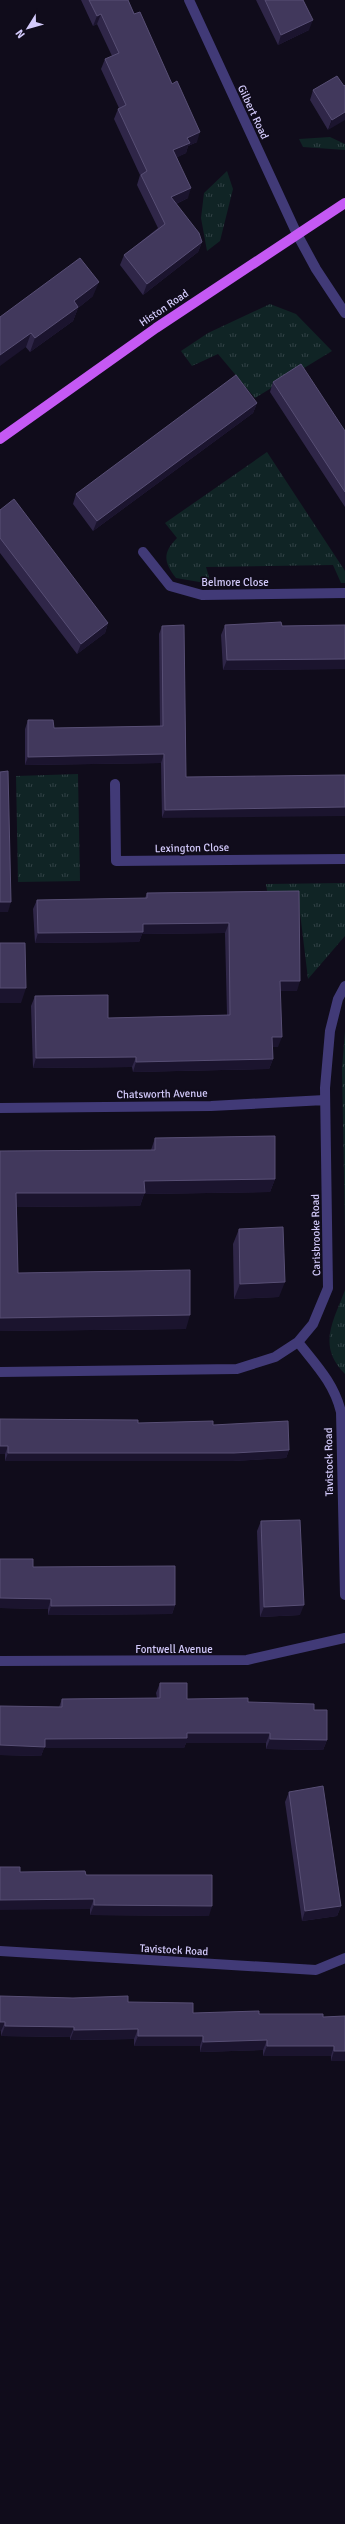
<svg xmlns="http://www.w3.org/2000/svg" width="345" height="2524" viewBox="0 0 345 2524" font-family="Signika,sans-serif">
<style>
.grass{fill:url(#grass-tufts)}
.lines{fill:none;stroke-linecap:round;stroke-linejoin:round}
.minor{stroke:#413a77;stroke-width:10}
.major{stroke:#c559f4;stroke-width:10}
.wall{fill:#2f2648}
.shaded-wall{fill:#1b142e}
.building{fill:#41385c;stroke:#584f75}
.labels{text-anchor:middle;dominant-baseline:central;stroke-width:3.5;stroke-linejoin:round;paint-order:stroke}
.street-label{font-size:11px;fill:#d3cafb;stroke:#100c1b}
</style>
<defs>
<pattern id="grass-tufts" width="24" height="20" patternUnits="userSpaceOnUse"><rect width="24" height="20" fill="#102425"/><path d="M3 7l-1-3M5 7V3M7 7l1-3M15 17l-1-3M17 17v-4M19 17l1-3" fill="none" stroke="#324246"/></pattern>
</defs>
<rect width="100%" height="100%" fill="#100c1b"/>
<path class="grass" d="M330,137L345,144V150L303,147L299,139Z
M227,171L233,189L220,241L207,251L201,218L204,193Z
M270,304L296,314L332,351L255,398L218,354L192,366L181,351L208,333Z
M267,452L345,571V583H341L333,565L206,567L211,584L176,578C163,562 163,552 177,538L165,523Z
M78,774L80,881L18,882L16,776Z
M345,883V936L308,979L298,896L268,897L266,884Z
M345,1031V1234L342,1068Z
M345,1290V1374C317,1346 333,1322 345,1290Z"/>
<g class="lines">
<path class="minor" d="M189,0L297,234L316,269L345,313
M143,552L170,586L202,595L345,593
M115,784L116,861L345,859
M0,1108L211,1106L325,1100
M298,1342C316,1365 334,1383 341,1412L345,1595
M0,1372L237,1369L275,1357L298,1342L313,1324L328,1288L325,1088L330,1031L338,999L345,986
M0,1661L247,1660L345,1638
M0,1951L316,1970L345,1958"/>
<path class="major" d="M0,439L156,328L345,203"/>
</g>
<path class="wall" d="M81,0H128L197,142L188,146L186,153L177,157L188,198L176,204L202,242L198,252L143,295L120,265L124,255L158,228L137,185L140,175L114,119L118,109L119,108L101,69L105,59L112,56L97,24L93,26Z
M256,0H303L309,30L278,45Z
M345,85L328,130L310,100L313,90L344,86Z
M93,296L78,308L73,321L30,352L0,317Z
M273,382L345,431V507L270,392Z
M257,403L253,413L93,531L73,504L76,494Z
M0,510L108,623L105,633L77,654L0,553Z
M225,625L282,626L345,625V669L223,670L221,635Z
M162,626L186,777L162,818L161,763L25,765V729L28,720L54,728L160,727L159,634Z
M299,891L297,991H280L278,1047H273V1059L269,1069L133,1072L132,1067L33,1068L31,1006L35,996L108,1018L227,1015L225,933L142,934L139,942L35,943L33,909L37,900L145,898L147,893Z
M155,1138L275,1179L270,1192L144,1194L140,1206L17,1207L18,1273L186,1329L0,1331V1151L151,1150Z
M239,1229L279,1297L234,1299L233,1244Z
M0,1419L138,1423L213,1425L289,1450L286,1458L232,1461H5V1454Z
M261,1521L300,1615L260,1617L257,1531Z
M0,1559L33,1567L175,1605L172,1614L48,1615V1609L0,1608Z
M160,1683L187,1699L248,1702L314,1710L327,1740L323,1750L266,1749V1743H186L184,1748H44L41,1756L0,1755V1706L59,1707L62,1699L157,1698L156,1693Z
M289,1792L341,1906L337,1916L302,1921L285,1802Z
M20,1872L86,1875L209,1916L90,1915V1909Z
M0,1996L128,2002L193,2013L323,2017L345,2061H331V2056H263V2050L200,2052V2046H134V2039L70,2040V2037L1,2036Z"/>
<path class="shaded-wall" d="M101,14L97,24L93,26L97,16Z
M313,20L309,30L278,45L281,35Z
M345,112V120L328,130L332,120Z
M200,132L197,142L188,146L186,153L170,161L173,150L187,138Z
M191,188L188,198L167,208L171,197Z
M202,242L198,252L143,295L147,284Z
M99,282L93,296L78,308L73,321L30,352L35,338L74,301Z
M31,333L26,347L0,366V355Z
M257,403L253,413L93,531L97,521Z
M108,623L105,633L77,654L81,644Z
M345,659V669L223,670L227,660Z
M164,754L161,763L25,765L28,757Z
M345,807V816L162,818L165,810Z
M0,902H11L8,912H0Z
M229,923L225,933L142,934L139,942L35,943L38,933L143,924Z
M280,981H300L297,991H276Z
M0,988H26L21,1003H0Z
M272,1037H282L278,1047H269Z
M136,1057L132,1067L33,1068L36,1058Z
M273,1059L269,1069L133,1072L136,1062Z
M275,1179L270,1192L144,1194L140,1206L12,1207L16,1193L144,1181Z
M285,1282L279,1297L234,1299L240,1284Z
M190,1315L186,1329L0,1331V1318Z
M0,1446H8L5,1454H0Z
M289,1450L286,1458L232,1461H5L8,1453Z
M0,1598L51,1599L48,1609L0,1608Z
M175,1605L172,1614L48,1615L51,1606Z
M304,1605L300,1615L260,1617L264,1607Z
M187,1733H270L266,1743H186L184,1748H44L41,1756L0,1755V1745L45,1739Z
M270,1739L327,1740L323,1750L266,1749Z
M94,1899L90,1909L0,1910V1900Z
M94,1905L212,1906L209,1916L90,1915Z
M341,1906L337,1916L302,1921L305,1911Z
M0,2022H5L1,2031H0Z
M5,2026L74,2027L70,2037L1,2036Z
M138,2029L134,2039L70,2040L74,2030Z
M138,2036H203L200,2046H134Z
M267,2040L263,2050L200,2052L203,2042Z
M267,2046H334L331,2056H263Z
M334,2051H345V2061H331Z"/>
<path class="building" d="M89,0H128L134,14L140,12L172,84L177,81L200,132L187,138L190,143L173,150L191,188L171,197L199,233L202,242L147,284L124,255L165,224L141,175L147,171L118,109L126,105L105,59L119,53L101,14L97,16Z
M265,0H303L313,20L281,35Z
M337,76L344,86L345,85V112L332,120L313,90Z
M80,258L99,282L74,301L78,307L35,338L31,333L0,355V317Z
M301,364L345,431V492L273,382Z
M236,375L257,403L97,521L76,494Z
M14,499L108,623L81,644L0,538V510Z
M281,622L282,626L345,625V659L227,660L225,625Z
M184,625L186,777L345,775V807L165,810L164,754L28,757V720H53L54,728L163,726L162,626Z
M8,771L11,902H0V772Z
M299,891L300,981H280L282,1037H272L273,1059L136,1062V1057L36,1058L35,996L108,995V1018L230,1015L229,923L143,924V932L38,933L37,900L147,898V893Z
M0,943H25L26,988H0Z
M275,1136V1179L144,1181L145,1193H16L18,1273L190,1270V1315L0,1318V1151L155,1150V1138Z
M283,1227L285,1282L240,1284L239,1229Z
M0,1419L138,1420V1423L213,1421V1425L288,1421L289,1450L234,1453H8V1446H0Z
M300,1520L304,1605L264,1607L261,1521Z
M0,1559H33V1567L175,1566V1605L51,1606V1599L0,1598Z
M160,1683H187V1699L248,1698V1702L314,1704V1710H327V1740L270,1739V1733H187V1738L45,1739V1747L0,1745V1706L62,1707V1699L160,1698Z
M323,1786L341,1906L305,1911L289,1792Z
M0,1867H20V1872L85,1871L86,1875H212V1906L94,1905V1899L0,1900Z
M0,1996L73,1998L128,1996V2002L193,2003V2013L259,2011V2014H323V2017L345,2016V2051H334V2046H267V2040L203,2042V2036H138V2029L74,2030V2027L5,2026V2022H0Z"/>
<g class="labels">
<g class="street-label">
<text transform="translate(253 112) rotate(65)">Gilbert Road</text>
<text transform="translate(164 308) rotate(-34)">Histon Road</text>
<text x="235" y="582">Belmore Close</text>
<text transform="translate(192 848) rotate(-1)">Lexington Close</text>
<text transform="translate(162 1094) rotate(-1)">Chatsworth Avenue</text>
<text transform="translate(316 1235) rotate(-91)">Carisbrooke Road</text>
<text transform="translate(329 1462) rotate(-91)">Tavistock Road</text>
<text x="174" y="1649">Fontwell Avenue</text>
<text transform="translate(174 1950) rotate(3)">Tavistock Road</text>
</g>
</g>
<g transform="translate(28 28) rotate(233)" stroke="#100c1b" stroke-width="3" paint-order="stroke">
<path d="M0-3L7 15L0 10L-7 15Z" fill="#d3cafb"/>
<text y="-6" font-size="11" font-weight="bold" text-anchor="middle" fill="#d3cafb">N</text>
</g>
</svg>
